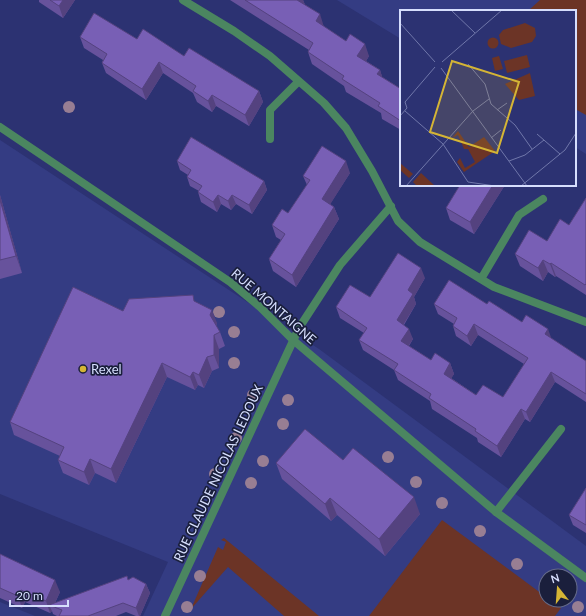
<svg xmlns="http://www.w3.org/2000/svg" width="586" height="616" viewBox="0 0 586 616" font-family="Lato,sans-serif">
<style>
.built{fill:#343c83;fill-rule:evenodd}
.grass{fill:#6c3426}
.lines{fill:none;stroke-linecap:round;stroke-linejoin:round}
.minor{stroke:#4b8660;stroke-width:8}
.tertiary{stroke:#4b8660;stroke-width:8}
.tree{fill:#987e93}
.wall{fill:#67529c}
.shaded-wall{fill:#54427f}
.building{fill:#785fb5;stroke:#54427f}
.poi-dot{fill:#d5b535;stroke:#1a1f3c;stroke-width:1.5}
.labels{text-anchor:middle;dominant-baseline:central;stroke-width:3.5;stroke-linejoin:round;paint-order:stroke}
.street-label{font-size:13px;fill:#d6defd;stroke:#1a1f3c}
.poi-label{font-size:13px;fill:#d6defd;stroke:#1a1f3c;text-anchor:start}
.inset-road{fill:none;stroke:#7077aa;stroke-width:1}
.view{fill:#d5b535;fill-opacity:0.15;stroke:#d5b535;stroke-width:2}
.inset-edge{fill:none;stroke:#d6defd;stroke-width:2}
</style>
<rect width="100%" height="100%" fill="#2c3272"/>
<path class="built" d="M337,0H586V154L575,147V11H401V39Z
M0,140L319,349L586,546V616H143L168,562L0,494ZM546,576H570V600H546Z
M0,602L35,616H0Z"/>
<path class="grass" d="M540,0H586V115L575,109V11H528Z
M442,520L546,597V600H550L561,608L555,616H369Z
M224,538L319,616H284L228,567L191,609L218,547L223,550L226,542L221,540Z"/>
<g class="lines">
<path class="minor" d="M183,0L234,31L270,56L324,103L346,128L372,171L398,221L420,242L494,287L586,322
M270,139V110L298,82
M481,279L519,215L543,199
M496,512L561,429
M165,616L299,328L340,265L391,206"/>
<path class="tertiary" d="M0,127L230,282L260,307L293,340L496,512L586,578"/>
</g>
<g class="tree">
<circle cx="69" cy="107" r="6"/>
<circle cx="219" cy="312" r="6"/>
<circle cx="234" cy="332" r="6"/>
<circle cx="234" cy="363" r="6"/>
<circle cx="253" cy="395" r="6"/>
<circle cx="288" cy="400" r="6"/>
<circle cx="283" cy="424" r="6"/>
<circle cx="236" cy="438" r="6"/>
<circle cx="388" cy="457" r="6"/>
<circle cx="263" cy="461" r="6"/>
<circle cx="215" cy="474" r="6"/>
<circle cx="416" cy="482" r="6"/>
<circle cx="251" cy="483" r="6"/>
<circle cx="442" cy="503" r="6"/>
<circle cx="480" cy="531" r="6"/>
<circle cx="517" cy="564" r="6"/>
<circle cx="200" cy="576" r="6"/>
<circle cx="187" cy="607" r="6"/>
<circle cx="578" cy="607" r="6"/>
</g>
<path class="wall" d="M39,0H75L63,18L39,2Z
M230,0H303L305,5L324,27L369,56L366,61L380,70L382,77L401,89V130L382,119L381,113L346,92L344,86L312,64L308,52L309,50Z
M80,37L137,39L184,56L259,91L263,102L249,126L216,106L212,112L197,102L193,93L163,73L146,100L106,73L102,63L103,60L84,48Z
M177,161L264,181L267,190L252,214L236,204L231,210L221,204L217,212L201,202L198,192L199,191L190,186L187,177L188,175L180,170Z
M350,173L330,204L334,207L339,219L296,287L273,271L269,259L281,240L276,237L272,225L288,213L307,185L303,176Z
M456,185H505L474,234L450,220L446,208L459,187Z
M0,195L22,273L0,279Z
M586,198V295L556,276L555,277L548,272L543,281L520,266L515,254L547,241L569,225Z
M425,278L414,297L416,304L404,325L413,339L409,346L431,360L450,363L454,374L451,378L476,395L503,397L524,364L478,335L471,346L456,336L453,326L454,324L438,314L434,304H487L522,322L551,339L586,361V402L555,382L530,422L525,419L501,457L478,442L477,438L432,409L430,401L398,380L394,370L363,350L359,340L364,333L340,318L336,307L370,297Z
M196,302L217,323L216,326L220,332L225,346L219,349V368L212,371L204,388L198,385L195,390L167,377L116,483L95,473L89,485L63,473L58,460L60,456L14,435L10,422L123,311Z
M343,460L420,514L385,556L337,515L331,521L282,479L276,463Z
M586,488V533L573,525L569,515Z
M0,554L60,592L55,603L128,579L146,584L150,593L140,616H136L126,612L116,616H57L53,614L52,611L50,613L25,602L22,608L0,598Z"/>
<path class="shaded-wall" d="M63,0H75L63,18L59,6Z
M297,0H303L306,7Z
M320,14L324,27L316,21Z
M365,44L369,56L362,68L357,56Z
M159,62L163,73L146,100L142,89Z
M380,70L384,82L377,74Z
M259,91L263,102L249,126L245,115Z
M212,95L216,106L212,112L208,101Z
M346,161L350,173L326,211L322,199Z
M264,181L267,190L252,214L249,205Z
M493,185H505L474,234L470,222Z
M0,195L22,273L16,256L0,200Z
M218,195L221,204L217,212L213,202Z
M232,195L236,204L231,210L228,201Z
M334,207L339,219L296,287L292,275Z
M543,260L548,272L543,281L538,268Z
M551,263L556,276L555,277L550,264Z
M421,268L425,278L414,297L416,304L400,330L397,320L408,290Z
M212,310L217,323L215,328L210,315Z
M474,324L478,335L471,346L467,336Z
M409,329L413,339L405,351L401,341Z
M548,329L552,340L545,334Z
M214,335L219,349V368L214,355Z
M207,357L212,371L204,388L199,375Z
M162,363L167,377L116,483L111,469Z
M450,363L454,374L448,384L444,374Z
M193,372L198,385L195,390L190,377Z
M551,372L555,382L530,422L526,412Z
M521,409L525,419L501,457L497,446Z
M90,459L95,473L89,485L84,472Z
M414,497L420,514L385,556L379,539Z
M330,498L337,515L331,521L325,504Z
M55,580L60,592L53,607L49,605L52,611L50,613L46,601Z
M146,584L150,593L140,616H139L136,608Z
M21,590L25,602L22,608L18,596Z"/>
<path class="building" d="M50,0H63L59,6Z
M245,0H297L320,14L316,21L346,41L350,34L365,44L357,56L380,70L377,74L401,89V121L378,106L380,103L342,79L344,76L308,52L313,43Z
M94,13L137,39L143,29L184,56L189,48L259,91L245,115L212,95L208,101L193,91L196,86L159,62L142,89L102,63L107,54L80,37Z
M191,137L264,181L249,205L232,195L228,201L218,195L213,202L198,192L202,186L187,177L191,170L177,161Z
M322,146L346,161L322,199L334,207L292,275L269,259L285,234L272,225L282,209L288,213L310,180L303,176Z
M460,185H493L470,222L446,208Z
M586,198V284L585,285L551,263L550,264L543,260L538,268L515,254L529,230L547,241L560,219L569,225Z
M0,200L16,256L0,260Z
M398,253L421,268L408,290L413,294L397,320L409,329L401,341L431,360L435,353L450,363L444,374L476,395L483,385L503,397L528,358L474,324L467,336L453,326L457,318L434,304L449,280L487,304L489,301L522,322L526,315L548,329L545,334L586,361V394L551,372L526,412L521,409L497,446L475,431L476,429L429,398L431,394L394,370L398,364L359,340L367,328L336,307L350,285L370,297Z
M73,287L123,311L129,299L193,295L194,301L212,310L210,315L220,332L214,335V355L207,357L199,375L193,372L190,377L162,363L111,469L90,459L84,472L58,460L64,447L10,422Z
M305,429L343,460L353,448L414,497L379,539L330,498L325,504L276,463Z
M586,488V525L569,515Z
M0,554L55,580L46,601L21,590L18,596L0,588Z
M127,576L128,580L133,577L146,584L136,608L123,603L88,616H59L62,610L49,605Z"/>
<circle class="poi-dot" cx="83" cy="369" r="4"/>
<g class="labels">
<g class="street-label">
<text transform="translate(274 306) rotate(41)">RUE MONTAIGNE</text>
<text transform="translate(218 473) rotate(-65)">RUE CLAUDE NICOLAS LEDOUX</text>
</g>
<g class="poi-label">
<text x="91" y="369">Rexel</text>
</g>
</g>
<g transform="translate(400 10)">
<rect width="176" height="176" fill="#2c3272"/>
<path d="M125,13L135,18L136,26L132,32L111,38L101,34L99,25L103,20ZM87.5 33a5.5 5.5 0 1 1 11 0a5.5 5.5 0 1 1-11 0ZM127,45L130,57L107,63L104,51ZM99,46L103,59L95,61L92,48ZM130,63L135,86L119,90L105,74ZM58,121L69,137L84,127L95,141L64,162L57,152L60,148L65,158L75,152L68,139H64L58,125L52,128ZM0,153L13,164L9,168L0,160ZM21,163L35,176H17L13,172Z" fill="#6c3426"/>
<path class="inset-road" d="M51,0L75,23M0,13L35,52M42,52L102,0M68,54L85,74L91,94L115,115L132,139M41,58L127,176M5,92L35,57M97,100L107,93M5,101L43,134L68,172M0,106L7,98L5,92M137,124L160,144M91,128L101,120M109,151L125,145L144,130M68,172L95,176M6,176L73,101L89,89M121,176L165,140L176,123"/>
<path class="view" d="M52,51L119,72L97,143L30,122Z"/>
<rect width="176" height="176" class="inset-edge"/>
</g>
<g transform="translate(558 588) rotate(343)"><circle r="19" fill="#1a1f3c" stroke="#656b89"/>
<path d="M0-3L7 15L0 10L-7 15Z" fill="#d5b535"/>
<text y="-6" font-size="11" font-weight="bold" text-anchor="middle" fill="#d6defd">N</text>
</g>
<path d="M10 600v6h58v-6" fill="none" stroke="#d6defd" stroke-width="2"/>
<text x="16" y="600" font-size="12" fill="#d6defd" stroke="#1a1f3c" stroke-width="3" paint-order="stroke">20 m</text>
</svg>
